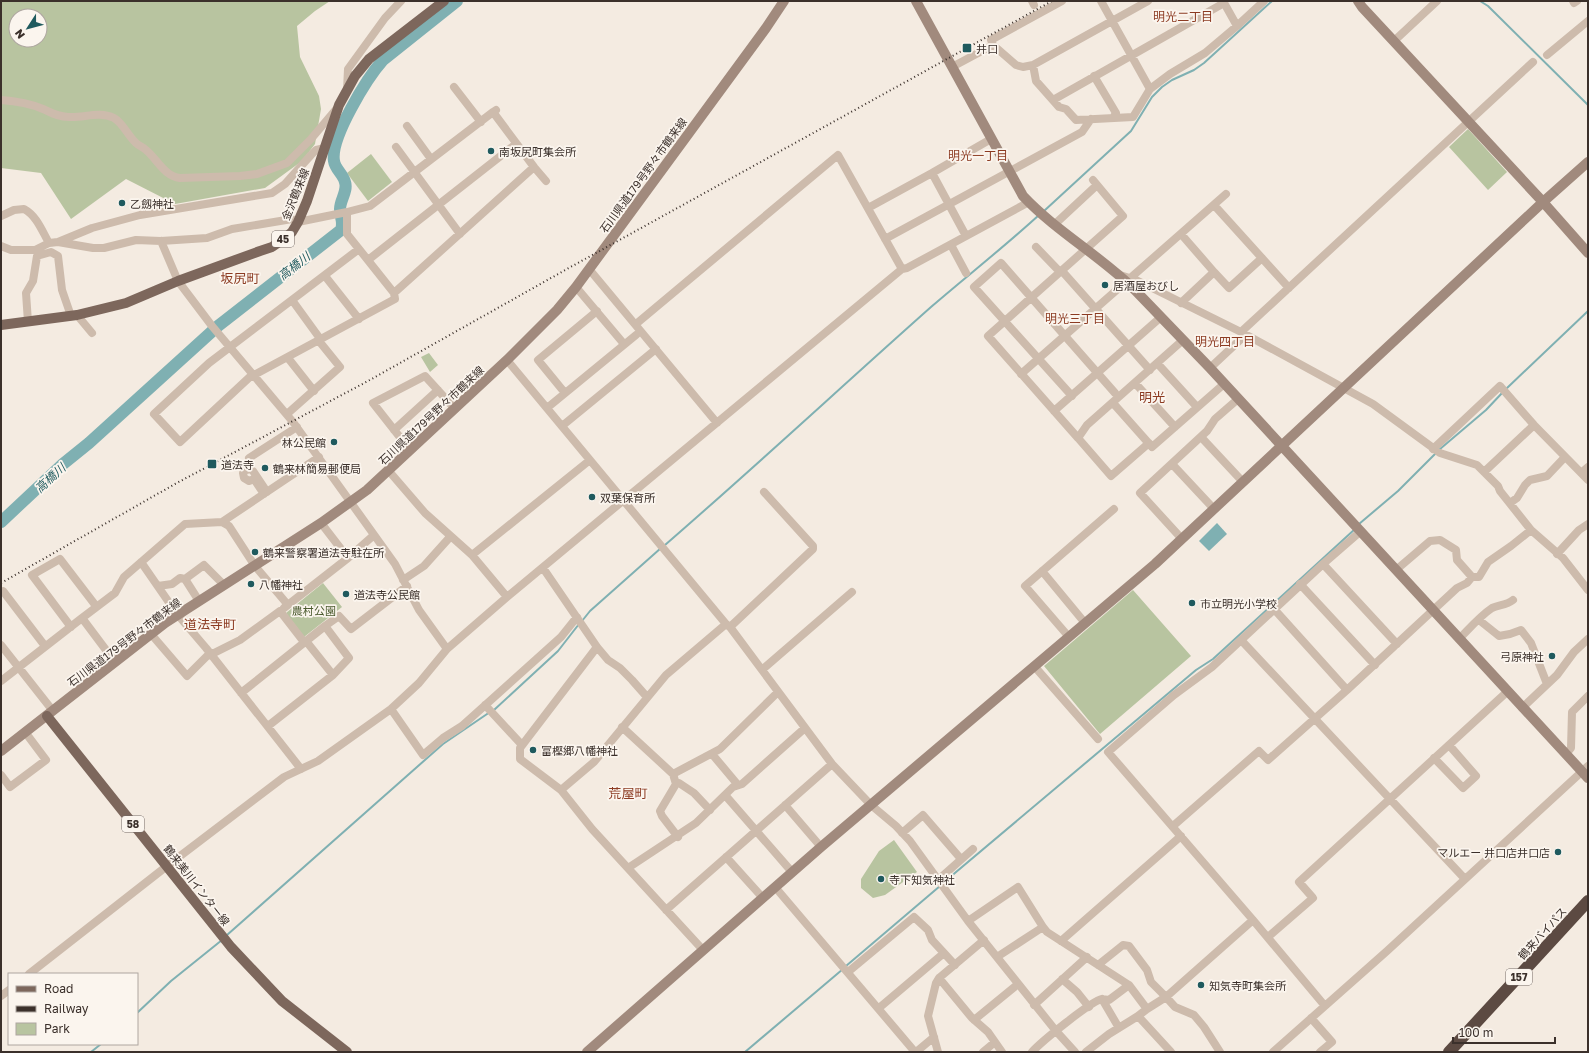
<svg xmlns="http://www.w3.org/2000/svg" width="1589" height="1053" viewBox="0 0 1589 1053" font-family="'Golos Text','Noto Sans JP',sans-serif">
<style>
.green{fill:#b8c4a0;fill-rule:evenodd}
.water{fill:#7fb0b2}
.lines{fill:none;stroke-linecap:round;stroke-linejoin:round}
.stream{stroke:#7fb0b2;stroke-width:2}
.river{stroke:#7fb0b2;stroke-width:12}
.street{stroke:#cdbbac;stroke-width:8}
.secondary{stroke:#a18a7d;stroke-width:10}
.primary{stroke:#7d675c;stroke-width:10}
.highway{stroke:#5c4a42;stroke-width:12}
.rail{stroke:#3b302b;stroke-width:2;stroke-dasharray:1 3;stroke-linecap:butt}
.poi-dot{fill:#1f5a5e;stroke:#fbf5ee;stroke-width:1.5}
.labels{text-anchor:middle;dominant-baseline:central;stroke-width:3.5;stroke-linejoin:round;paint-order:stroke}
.shield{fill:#fbf5ee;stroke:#756b66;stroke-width:1}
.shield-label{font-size:10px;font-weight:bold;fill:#3b302b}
.poi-label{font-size:11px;fill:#3b302b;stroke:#fbf5ee;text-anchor:start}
.street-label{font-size:11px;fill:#3b302b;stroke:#fbf5ee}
.park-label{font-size:11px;fill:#4a5a2e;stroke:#fbf5ee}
.neighbourhood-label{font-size:12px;fill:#8c3b22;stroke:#fbf5ee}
.water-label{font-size:12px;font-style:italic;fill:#1f5a5e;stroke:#fbf5ee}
.quarter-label{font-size:13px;fill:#8c3b22;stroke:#fbf5ee}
</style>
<rect width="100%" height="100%" fill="#f4ebe1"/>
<path class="green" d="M1,1H330L315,11L297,26L300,57L319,96L321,109L315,144L302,161L265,188L175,204L126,179L71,219L41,173L1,168ZM16,16H40V40H16Z
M1468,129L1507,172L1488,190L1449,147Z
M371,154L392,182L368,201L347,173Z
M429,353L438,365L430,372L421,357Z
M323,583L342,607L304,637L286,613Z
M1133,590L1191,656L1100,734L1044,666Z
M894,840L917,872L885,895L873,898L861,888V879L879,851Z"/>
<path class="water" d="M1217,523L1227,534L1209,551L1199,541Z"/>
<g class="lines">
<path class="stream" d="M1480,1L1488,6L1588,105
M1044,211L1131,131L1152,97L1162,87L1172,80L1194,70L1204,63L1272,1
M1506,389L1588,311
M1440,449L1486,410L1503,392
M1359,524L1398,491L1437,452
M665,545C755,467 842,386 931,307C967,276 1004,247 1039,215
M582,621L590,611L661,548
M494,710L558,651L579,624
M943,883L1196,670L1213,659L1355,529
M227,935L443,744L490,712
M846,966L940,886
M137,1013L171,981L222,940
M91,1052L101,1044
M745,1052L843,969"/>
<path class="river" d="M1,522L63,464L89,443L218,326L341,230C344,222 340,217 340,209C340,200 348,191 345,182C343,174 335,169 334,161C330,138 367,78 383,60L457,1"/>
<path class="street" d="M1032,1L1034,5
M1223,1L1237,26L1264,1
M1573,1L1574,3L1577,1
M1394,41L1437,1
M993,45L1016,65L1023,67L1033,65L1148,1
M1547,55L1588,21
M1033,65L1036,81L1059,107L1066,109L1076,120L1133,117L1150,89L1101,1
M952,67L993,45L991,40L1062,1
M1094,76L1116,113L1113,118
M454,87L481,122
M1150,89L1170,74L1205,53L1237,26
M347,90L348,69L385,18L401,1
M1,100C15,101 29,103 43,109C52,113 58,117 69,117C84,118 99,111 114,118C123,123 128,136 136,143C139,146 143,147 146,150C158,160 164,176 180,178L240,176L257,174L287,163L311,139L338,107
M1053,100L1224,3
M407,126L431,159
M396,147L460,234
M534,167L546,181
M932,173L966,236
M1214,205L1289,288
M868,208L932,173L991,139
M347,212V234L359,249
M1,216L14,210L24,209C37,216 42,231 49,243L58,242L92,228L140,215L272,193L285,184L311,155L316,150L325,148
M1055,224L1097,185
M1181,234L1214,272
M885,239L1082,132L1091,119
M161,241L178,281L212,326L293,422L395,564L419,610L447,649L507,597L902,269L907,268L1029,202
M58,242L93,248H104L136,240L161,241L207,238L232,229L292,219L298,222L347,212L370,206L493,112
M951,245L966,273
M1,246L11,250H35L49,243
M1036,247L1060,272
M368,260L516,144
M589,269L717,423
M1062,271L1150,370
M1120,275L1136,280L1241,332L1373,404L1440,453L1477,465L1498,486L1500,491L1531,530L1563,558L1588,590
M325,276L359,319
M576,287L624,344
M394,293L534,167L493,112L496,110
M292,300L321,340
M1181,303L1214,272L1229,288L1262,258
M77,315L92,333
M28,322L26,293L33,281L37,256L51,252L58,256L62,290L71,316
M636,324L838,155L902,269
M1241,332L1533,62
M288,358L314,391
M507,360L726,624L730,627L832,764L871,805L896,826L910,841L968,921L1056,1031L1075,1052
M1157,363L1197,407
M1210,368L1241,339
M253,374L180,442L154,414L209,363L359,249L394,293L395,299L254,375
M1021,374L1226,194
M1135,383L1175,427
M565,393L538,360L597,311
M1072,396L974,287L1001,263L1115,393
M1113,403L1152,447L1224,384
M547,408L636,335
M1054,411L1161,317
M287,414L340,367L319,341
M562,426L656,349
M394,430L438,390
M1201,437L1243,482
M1078,438L988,336L1123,216L1093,180
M1149,443L1111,476L1078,438L1087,425L1183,340
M1433,449L1500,386L1534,425L1588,480
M410,450L373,403L425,376L455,409
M249,458L297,427
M1172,464L1214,509
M388,470L425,513L472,555L507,597
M1484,472L1534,425
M1581,473L1588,467
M264,494L254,479L249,481L244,478L243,473L246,470L250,469L253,471L267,492
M1510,503L1517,498L1525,485L1530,480L1547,476L1565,457
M222,522L319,457
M321,523L348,558
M1182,539L1140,493L1207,431L1215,419L1238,399
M1557,554L1579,530L1588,524
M472,555L590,460
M141,562L177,614L206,648L301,769
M1323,564L1397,644
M543,568L597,647L608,660L620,668L632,680L647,697
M1042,571L1085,623
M1472,577H1479L1488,562L1511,546L1531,530
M185,579L199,601
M403,580L424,566L450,537
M1300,584L1375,665
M158,586L172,584L180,578L185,579L204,565L224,585
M1,592L3,591L45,646
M284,608L348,558L374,535
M1274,609L1347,690
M1479,620L1499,636L1510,634L1521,630L1531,643L1547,684
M325,626L339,616L351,629L407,586
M71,627L32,575L60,559L96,606
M730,627L813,549V546L764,492
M151,634L187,676L210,653H214L240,640L280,611L304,642
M1069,637L1025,586L1114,509
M1459,639C1469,629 1480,616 1492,608C1499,605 1507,605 1513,600
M1241,640L1465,879
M306,641L333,675
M1,645L53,711
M597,647L520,748V759L561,790L592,829L703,950
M115,662L82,618L115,593L124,577L185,524L222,522L229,526L255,566L288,605
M1035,667L1098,739
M763,669L852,592
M1,681L82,618
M241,693L325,626L349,658L333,675L268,726
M485,705L522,745
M1522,708L1557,675L1574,652L1588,639
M391,709L423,755L443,738L462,726L561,637L577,617
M622,727L673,774L720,749L778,692
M712,754L738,785
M1566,754L1571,748L1572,712L1588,696
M1434,758L1463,788L1476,776L1449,745
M673,774L676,784L660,811L662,816L678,837
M1,775L10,787L46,760L25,732
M676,784L679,783L694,793L710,810
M561,790L594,762L666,675L726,624
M725,795L792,872
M785,805L821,847
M1173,826L1259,751L1268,760L1347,690L1457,588L1467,583L1472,577L1457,560L1456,550L1440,540L1430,541L1396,570
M902,833L923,815L961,859
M726,857L763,898
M628,868L696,823L733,787L742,784L805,728
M938,880L973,849
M775,887L915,1052
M666,910L832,764
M1253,920L1108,752L1174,695L1212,667L1323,564L1361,531
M968,921L1018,887L1043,927
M1268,937L1313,898L1299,882L1508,691
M984,940L939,978L972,1018L988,1032L1002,1052
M1061,941L1181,836
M997,957L1043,927L1047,932L1129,985L1147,1009L1138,1016L1171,1052
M1098,965L1123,945L1129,946L1147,970L1151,982L1166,997L1253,920L1325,1006
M848,972L914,917L928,930L932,940L955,965
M29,974L167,866L284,777L318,761L391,709L419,683L447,649
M1062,979L1077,992L1089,1007
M1,996L9,990
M1102,999L1119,1028
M1034,1005L1087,957
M879,1008L944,953
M1147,1009L1166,997L1175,1007L1194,1015L1204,1027L1220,1052
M1311,1018L1332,1042L1320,1052
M974,1020L1018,984
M916,1052L934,1037
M938,1052L928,1016L936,983L939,978
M983,1052L995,1042
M1032,1052C1041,1042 1091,1001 1102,999C1104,999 1106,1000 1109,1000L1129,985
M1086,1052L1109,1034L1138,1016
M1273,1052L1387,951L1588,766"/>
<path class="secondary" d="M916,1L1023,196C1056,231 1099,255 1133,288L1210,368L1588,778
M1358,1L1362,7L1543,202L1588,253
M1,751L165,623L321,523L367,490L507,360L557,310L576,287L766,28L784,1
M587,1052L821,847L1155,564L1543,202L1588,162"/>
<path class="primary" d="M1,325L77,315L126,303L178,281L260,251L272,247L285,238L292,232L298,222L307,201L339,105L355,76L369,59L444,1
M47,716L231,947L282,1001L347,1052"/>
<path class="highway" d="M1449,1052L1588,901"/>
<path class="rail" d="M1,583L175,484L368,381L567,269L1052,1"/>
</g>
<g class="poi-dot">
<rect x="962" y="43" width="10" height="10" rx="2"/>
<circle cx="491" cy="151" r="4"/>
<circle cx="122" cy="203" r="4"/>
<circle cx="1105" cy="285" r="4"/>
<circle cx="334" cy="442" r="4"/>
<rect x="207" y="459" width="10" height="10" rx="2"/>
<circle cx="265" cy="468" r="4"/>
<circle cx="592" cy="497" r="4"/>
<circle cx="255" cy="552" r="4"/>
<circle cx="251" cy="584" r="4"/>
<circle cx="346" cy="594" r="4"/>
<circle cx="1192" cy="603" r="4"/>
<circle cx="1552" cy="656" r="4"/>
<circle cx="533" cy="750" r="4"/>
<circle cx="1558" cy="852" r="4"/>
<circle cx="881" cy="879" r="4"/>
<circle cx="1201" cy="985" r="4"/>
</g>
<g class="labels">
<g class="shield">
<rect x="272" y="231" width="22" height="16" rx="3"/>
<rect x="122" y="816" width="22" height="16" rx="3"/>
<rect x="1506" y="969" width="26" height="16" rx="3"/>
</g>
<g class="shield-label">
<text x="283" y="239">45</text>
<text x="133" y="824">58</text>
<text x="1519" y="977">157</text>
</g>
<g class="poi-label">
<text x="976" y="48">井口</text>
<text x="499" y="151">南坂尻町集会所</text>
<text x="130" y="203">乙劔神社</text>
<text x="1113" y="285">居酒屋おびし</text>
<text x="326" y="442" text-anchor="end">林公民館</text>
<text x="221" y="464">道法寺</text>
<text x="273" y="468">鶴来林簡易郵便局</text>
<text x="600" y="497">双葉保育所</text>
<text x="263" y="552">鶴来警察署道法寺駐在所</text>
<text x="259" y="584">八幡神社</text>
<text x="354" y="594">道法寺公民館</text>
<text x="1200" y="603">市立明光小学校</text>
<text x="1544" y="656" text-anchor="end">弓原神社</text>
<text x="541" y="750">富樫郷八幡神社</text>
<text x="1550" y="852" text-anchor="end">マルエー 井口店井口店</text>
<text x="889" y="879">寺下知気神社</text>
<text x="1209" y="985">知気寺町集会所</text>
</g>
<g class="street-label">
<text transform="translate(643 175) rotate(-54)">石川県道179号野々市鶴来線</text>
<text transform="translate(295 194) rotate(-68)">金沢鶴来線</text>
<text transform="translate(431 415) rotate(-43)">石川県道179号野々市鶴来線</text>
<text transform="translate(124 642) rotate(-37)">石川県道179号野々市鶴来線</text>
<text transform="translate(197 885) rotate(52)">鶴来美川インター線</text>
<text transform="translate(1542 933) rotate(-48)">鶴来バイパス</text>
</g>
<g class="park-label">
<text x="314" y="610">農村公園</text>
</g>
<g class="neighbourhood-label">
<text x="1183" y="16">明光二丁目</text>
<text x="978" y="155">明光一丁目</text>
<text x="1075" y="318">明光三丁目</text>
<text x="1225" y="341">明光四丁目</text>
</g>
<g class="water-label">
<text transform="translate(294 266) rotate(-38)">高橋川</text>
<text transform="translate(50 478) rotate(-42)">高橋川</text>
</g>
<g class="quarter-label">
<text x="240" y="278">坂尻町</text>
<text x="1152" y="397">明光</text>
<text x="210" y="624">道法寺町</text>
<text x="628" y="793">荒屋町</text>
</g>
</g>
<rect width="1589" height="1053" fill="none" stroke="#3b302b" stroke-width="4"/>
<rect x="8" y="973" width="130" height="72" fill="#fbf5ee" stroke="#aea6a0"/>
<rect x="16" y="986" width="20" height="6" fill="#7d675c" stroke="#aea6a0"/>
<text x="44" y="993" font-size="12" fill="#3b302b">Road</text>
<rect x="16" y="1006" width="20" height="6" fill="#3b302b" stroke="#aea6a0"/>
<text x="44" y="1013" font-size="12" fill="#3b302b">Railway</text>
<rect x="16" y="1023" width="20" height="12" fill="#b8c4a0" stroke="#aea6a0"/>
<text x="44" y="1033" font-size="12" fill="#3b302b">Park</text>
<g transform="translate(28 28) rotate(234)"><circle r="19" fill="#fbf5ee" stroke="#aea6a0"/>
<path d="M0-3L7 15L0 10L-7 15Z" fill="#1f5a5e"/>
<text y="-6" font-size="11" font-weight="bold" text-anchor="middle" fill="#3b302b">N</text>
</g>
<path d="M1453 1037v6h102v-6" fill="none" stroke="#3b302b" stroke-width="2"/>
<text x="1459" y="1037" font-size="12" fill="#3b302b" stroke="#fbf5ee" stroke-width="3" paint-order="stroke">100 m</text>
</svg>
